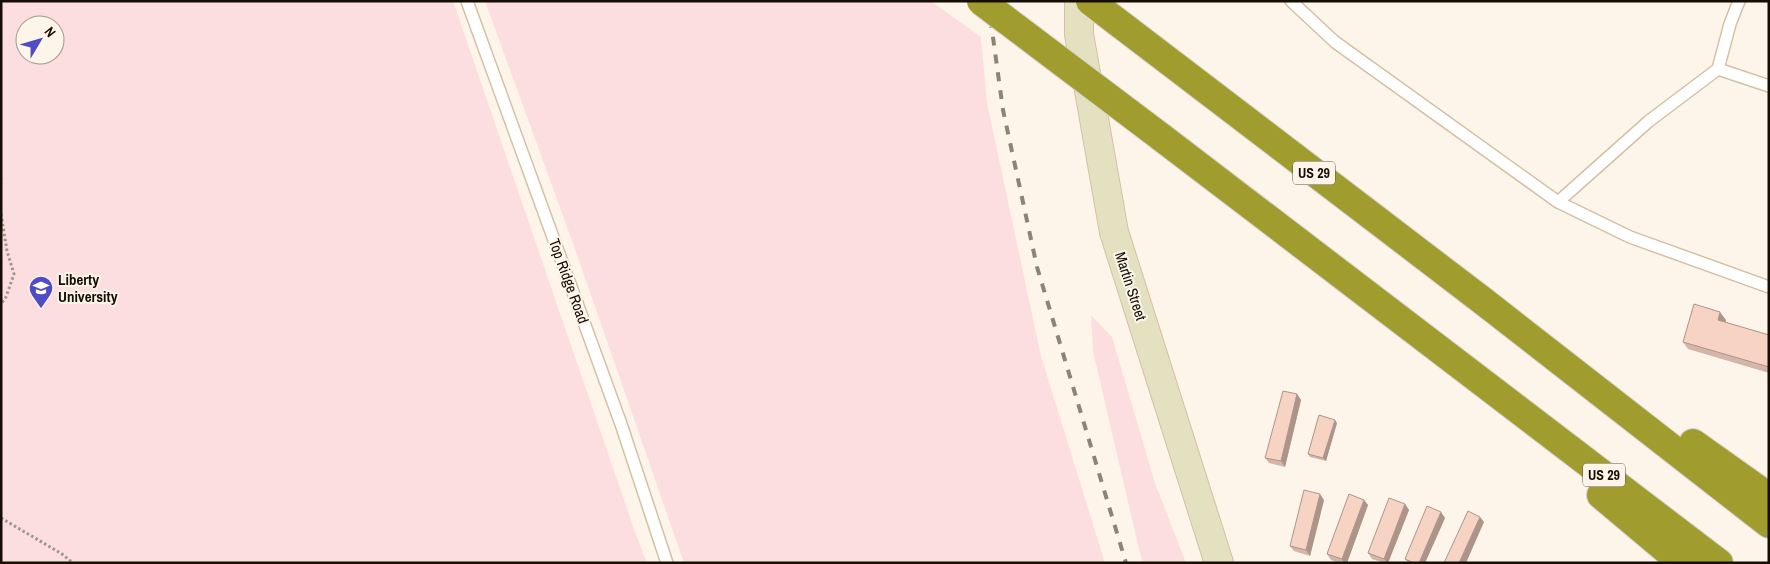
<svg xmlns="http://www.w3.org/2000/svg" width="1770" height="564" viewBox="0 0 1770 564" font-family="'Archivo Narrow',sans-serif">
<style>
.green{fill:#fcdee0;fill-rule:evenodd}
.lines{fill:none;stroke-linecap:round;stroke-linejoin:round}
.lane-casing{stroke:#d5c0a4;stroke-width:14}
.secondary-casing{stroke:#d5c0a4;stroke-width:30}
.highway-casing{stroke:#d5d4d2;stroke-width:30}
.path{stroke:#9f978c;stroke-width:3;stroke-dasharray:2.5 2.5;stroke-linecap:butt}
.lane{stroke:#fff;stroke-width:11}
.secondary{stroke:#e3e1c0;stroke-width:28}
.highway{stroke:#a19c2e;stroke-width:28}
.rail{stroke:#8c8479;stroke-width:4;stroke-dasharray:9 9;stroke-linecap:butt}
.highway-bridge-casing{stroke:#d5d4d2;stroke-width:30;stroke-linecap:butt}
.highway-bridge{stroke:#a19c2e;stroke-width:28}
.wall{fill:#d4b5a9}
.shaded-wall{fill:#ad9489}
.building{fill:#f7d3c4;stroke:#ad9489}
.labels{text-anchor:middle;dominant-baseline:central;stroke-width:4;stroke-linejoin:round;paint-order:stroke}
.shield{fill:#fdf5e9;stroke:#5b5349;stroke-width:1}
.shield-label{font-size:14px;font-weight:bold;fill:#160e05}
.poi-label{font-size:15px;font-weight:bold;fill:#160e05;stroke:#fdf5e9;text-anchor:start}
.street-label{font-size:15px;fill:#160e05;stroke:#fdf5e9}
</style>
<rect width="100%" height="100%" fill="#fdf5e9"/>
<path class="green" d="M1,1H453L634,529L647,563H1ZM25,25H55V55H25Z
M485,1H931L981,37L987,103L1041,356L1105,563H684L575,249Z
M1091,315L1112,337L1155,483L1186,563H1143L1138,545L1093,351Z"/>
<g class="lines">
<defs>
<path id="lane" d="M467,1L621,424L667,563
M1291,1L1335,42L1558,202L1630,237L1769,287
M1718,69L1730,24L1739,1
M1558,202L1649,121L1718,69L1769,86"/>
<path id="secondary" d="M1079,1V34L1114,232L1219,563"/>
<path id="highway" d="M1090,1L1483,301L1769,524
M1161,137L1719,563
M1693,443L1769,497
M1601,495L1682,563"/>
</defs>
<use href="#lane" class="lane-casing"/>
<use href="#secondary" class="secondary-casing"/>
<use href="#highway" class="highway-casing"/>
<path class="path" d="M1,178V179
M1,214L7,251L14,274L6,297L1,304
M1,518L62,554L73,563"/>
<use href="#lane" class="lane"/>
<use href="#secondary" class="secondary"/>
<use href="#highway" class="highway"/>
<path class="rail" d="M988,1L1003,110L1037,267L1126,563"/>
<defs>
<path id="highway-bridge" d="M981,1L1161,137"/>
</defs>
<use href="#highway-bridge" class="highway-bridge-casing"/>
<use href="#highway-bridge" class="highway-bridge"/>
</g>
<path class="wall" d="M1726,320L1725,322L1769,335V373L1688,349L1683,342Z
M1297,394L1301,400L1285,467L1269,463L1265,458Z
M1337,423L1326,461L1310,457L1308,454Z
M1324,500L1310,556L1294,551L1290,546Z
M1364,500L1368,505L1347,563H1339L1331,560L1327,554Z
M1405,504L1409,510L1388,563H1384L1372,559L1368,553Z
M1445,518L1425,563H1408L1405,559Z"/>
<path class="shaded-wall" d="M1720,312L1726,320L1724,328L1718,320Z
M1297,394L1301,400L1285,467L1281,461Z
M1335,420L1337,423L1326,461L1323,458Z
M1320,494L1324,500L1310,556L1306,550Z
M1364,500L1368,505L1347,563H1344L1342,559Z
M1405,504L1409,510L1388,563H1387L1384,559Z
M1441,512L1445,518L1425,563H1419Z
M1480,517L1484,522L1466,563H1459Z"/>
<path class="building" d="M1694,304L1720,312L1718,320L1769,335V367L1683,342Z
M1283,391L1297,394L1281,461L1265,458Z
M1319,415L1335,420L1323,458L1308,454Z
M1304,490L1320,494L1306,550L1290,546Z
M1349,494L1364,500L1342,559L1327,554Z
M1389,498L1405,504L1384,559L1368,553Z
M1427,506L1441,512L1419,563H1414L1405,559Z
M1468,511L1480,517L1459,563H1444Z"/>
<defs>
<symbol id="university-pin" viewBox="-11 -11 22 30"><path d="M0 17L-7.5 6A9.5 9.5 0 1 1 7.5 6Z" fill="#4f4dc4" stroke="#fdf5e9"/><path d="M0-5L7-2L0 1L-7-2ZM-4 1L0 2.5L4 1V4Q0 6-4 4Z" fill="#fff"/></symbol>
</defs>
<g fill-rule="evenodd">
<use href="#university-pin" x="27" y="274" width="28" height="38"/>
</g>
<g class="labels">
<g class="shield">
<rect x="1293" y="161.5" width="42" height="23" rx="4"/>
<rect x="1583" y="463.5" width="42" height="23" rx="4"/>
</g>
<g class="shield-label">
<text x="1314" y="173">US 29</text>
<text x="1604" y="475">US 29</text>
</g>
<g class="poi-label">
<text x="58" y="279">Liberty<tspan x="58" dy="17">University</tspan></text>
</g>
<g class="street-label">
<text transform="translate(569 281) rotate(70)">Top Ridge Road</text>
<text transform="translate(1131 286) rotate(72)">Martin Street</text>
</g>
</g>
<rect width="1770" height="564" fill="none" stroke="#160e05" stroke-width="5"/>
<g transform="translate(40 40) rotate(52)"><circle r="24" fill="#fdf5e9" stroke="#a1998e"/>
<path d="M0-4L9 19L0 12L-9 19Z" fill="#4f4dc4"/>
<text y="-8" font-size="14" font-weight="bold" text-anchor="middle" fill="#160e05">N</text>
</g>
</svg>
